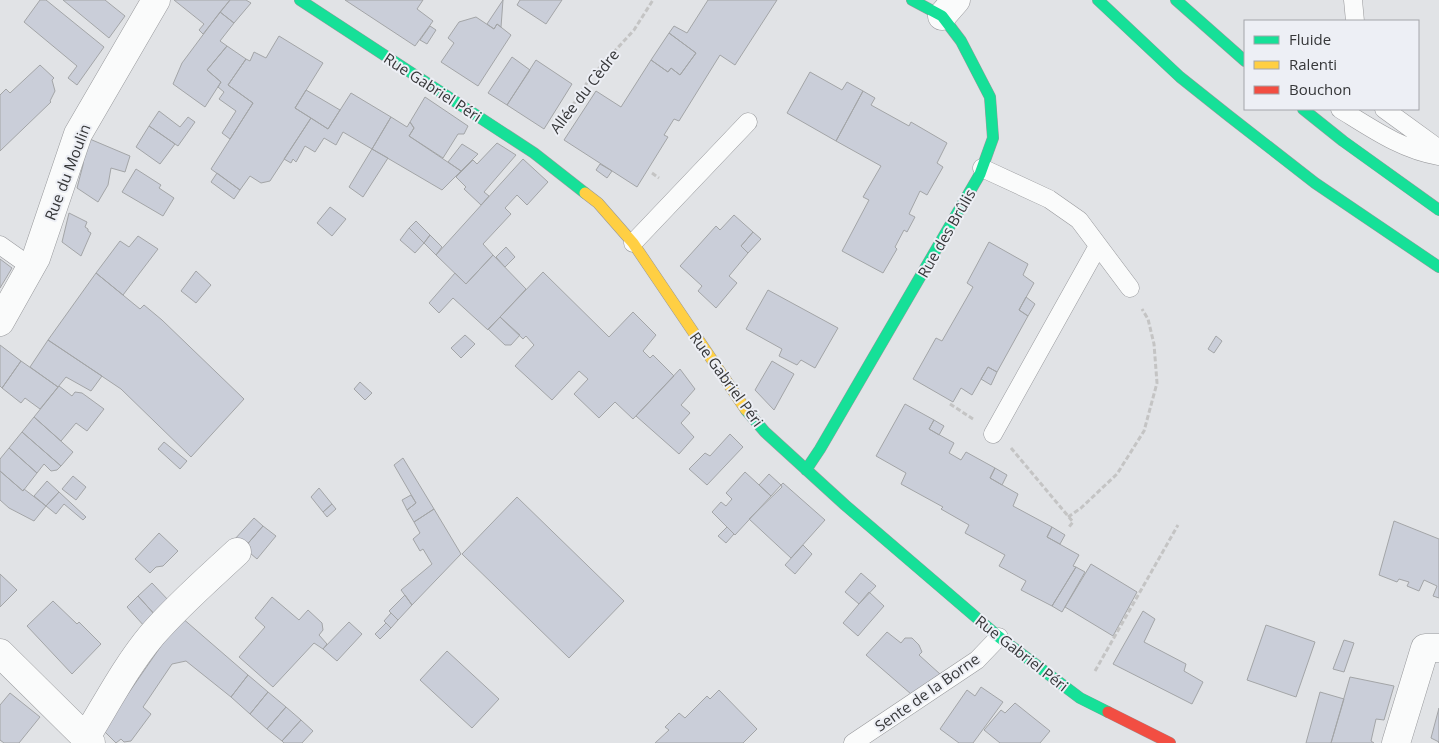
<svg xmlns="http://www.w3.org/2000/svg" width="1439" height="743" viewBox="0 0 1439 743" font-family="'Open Sans',sans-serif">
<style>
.building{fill:#caced9;stroke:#a3a5a7}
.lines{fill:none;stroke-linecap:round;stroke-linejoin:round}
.lane-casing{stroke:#98999c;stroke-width:19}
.street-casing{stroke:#98999c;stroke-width:29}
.fast-casing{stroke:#98999c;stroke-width:12}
.slow-casing{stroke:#98999c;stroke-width:12}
.jam-casing{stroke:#98999c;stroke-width:12}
.path{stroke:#c4c4c4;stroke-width:3;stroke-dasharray:5 2.5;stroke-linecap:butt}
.lane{stroke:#fafbfb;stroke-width:18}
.street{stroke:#fafbfb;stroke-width:28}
.fast{stroke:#16e098;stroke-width:11}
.slow{stroke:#ffcf43;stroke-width:11}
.jam{stroke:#f24e42;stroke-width:11}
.labels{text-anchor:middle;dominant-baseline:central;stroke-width:4;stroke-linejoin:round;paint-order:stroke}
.street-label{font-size:15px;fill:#363739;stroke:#edeff5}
</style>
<rect width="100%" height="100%" fill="#e1e3e6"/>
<path class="building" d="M40,0H46L104,47L77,85L68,78L77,66L24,22Z
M63,0H105L125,16L109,38Z
M174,0H230L203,34L199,30L204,24Z
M230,0H246L251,3L234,23L220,12Z
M345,0H423L417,9L433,21L415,46Z
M503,0L501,27L497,24L494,29L487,24Z
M520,0H562L546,24L517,5Z
M708,0H777L735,65L720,55L679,121L674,119L664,135L668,137L637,187L564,140L596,91L621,107L651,60L668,72L671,68L680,75L696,53L669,33L674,26L687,33Z
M220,12L234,23L220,41L227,46L207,70L221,82L205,107L173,84L182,63Z
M476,17L494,29L497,24L511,35L478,86L441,62L454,43L448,38L459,22Z
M430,26L436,30L427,44L420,40Z
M669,33L696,53L680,75L671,68L668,72L651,60Z
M279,36L323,63L295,108L311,118L270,181L261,183L250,176L240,190L211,169L253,103L228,85L246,59L250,61L254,52L266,58Z
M227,46L246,59L228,85L253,103L230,139L222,133L236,111L219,99L224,92L218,87L221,82L207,70Z
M512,57L530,70L507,105L488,93Z
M536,60L572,84L544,129L507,105Z
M40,65L54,78L52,80L55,91L50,101L51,102L0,151V95L6,89L10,93Z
M810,72L842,90L847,82L863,91L836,141L787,113Z
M306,90L340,110L328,129L295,108Z
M863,91L875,98L871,105L909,126L911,122L947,143L937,163L943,167L927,195L920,191L909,214L915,217L907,232L904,230L895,247L897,249L883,273L842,251L869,200L863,197L881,166L836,141Z
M351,93L391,117L372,149L343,132L336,145L324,138L315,152L305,146L296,162L293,159L291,163L284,159L311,118L328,129Z
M425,97L468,126L464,134H458L443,158L409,136L414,128L410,122Z
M159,111L180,127L188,117L195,122L178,146L149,126Z
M391,117L407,127L410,122L414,128L409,136L461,171L442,190L372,149Z
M149,126L175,144L160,164L136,147Z
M85,137L130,156L125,172L111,168L108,185L98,202L77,188L83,165Z
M497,143L516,155L484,192L489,196L481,205L464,189L466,187L456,177L473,160L477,164Z
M462,144L478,154L461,171L448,162Z
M372,149L388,158L363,197L349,187Z
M523,159L548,182L527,205L517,195L505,208L511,214L483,244L493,255L466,284L436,255Z
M600,164L612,171L607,178L596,170Z
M136,169L161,185L159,188L174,198L163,216L122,192Z
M217,173L240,190L234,199L211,182Z
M330,207L346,219L332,236L317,223Z
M69,213L87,222L85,227L88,229V231L91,233L81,256L62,242Z
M734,215L753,232L741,246L748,253L729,276L737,283L716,308L698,291L702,286L680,266L716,226L720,230Z
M416,221L430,235L424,243L409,228Z
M409,228L424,243L415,253L400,240Z
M753,232L761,239L748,253L741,246Z
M430,235L442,247L436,255L424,243Z
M138,236L158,249L123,295L96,273L120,241L129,247Z
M989,242L1028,264L1023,275L1034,283L1019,310L1028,316L997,372L988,367L972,395L961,388L953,402L913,379L936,338L942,341L973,287L967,283Z
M506,247L515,257L505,267L496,257Z
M493,255L526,289L488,330L453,298L439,313L429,303L455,273L466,284Z
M0,259L12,268L0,288Z
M196,271L211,285L196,303L181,291Z
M543,272L609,337L633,312L656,335L643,351L650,358L653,355L674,376L633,419L615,402L599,418L574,394L588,379L579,371L552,400L515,366L534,345L526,336L523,339L500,317Z
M96,273L140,309L144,305L162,320L244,399L191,457L121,389L48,340Z
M768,290L838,328L815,368L801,360L797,365L779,356L782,349L746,329Z
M1026,297L1035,304L1028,316L1019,310Z
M500,317L520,335L511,345H505L488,329Z
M465,335L475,344L461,358L451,348Z
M1216,336L1222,341L1214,353L1208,349Z
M48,340L102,376L91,391L66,377L58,387L30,367Z
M0,345L21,361L2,388L0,386Z
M21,361L58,387L40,409L25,398L21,403L2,388Z
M772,361L794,374L774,410L755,390Z
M988,367L997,372L991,385L981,379Z
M680,369L695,389L681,405L690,413L681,423L694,437L679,454L636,416Z
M360,382L372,393L365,400L354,389Z
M59,386L72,396L75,392L82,393L104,409L87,431L76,423L61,441L34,417Z
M905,404L934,420L929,429L954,443L949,453L961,460L966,452L995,468L990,478L1018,494L1013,506L1052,527L1047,537L1079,555L1073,566L1076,567L1052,606L1021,590L1026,581L999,566L1005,555L965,533L969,525L941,509L943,507L901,484L906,473L876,456Z
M34,417L73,452L61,466L22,432Z
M934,420L944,426L939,435L929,429Z
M22,432L61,466L57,470L51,471L44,464L37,473L9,448Z
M730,434L743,447L707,485L689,469L705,453L710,456Z
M164,442L187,461L180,469L158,449Z
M9,448L37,473L23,491L0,471V459Z
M403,458L434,509L414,522L407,510L416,503L394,465Z
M995,468L1007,475L1002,485L990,478Z
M0,471L23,491L24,489L46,506L34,521L9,508L0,500Z
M745,472L771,496L735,535L712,512L721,502L726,506L732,499L726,493Z
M769,474L781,485L771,496L759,485Z
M73,476L86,487L76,500L62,489Z
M47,481L59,492L46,506L34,496Z
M783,483L825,520L791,558L749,519L782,487L781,485Z
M319,488L332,504L323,512L311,497Z
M59,492L86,517L83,520L64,504L56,514L46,506Z
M411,495L416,503L407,510L402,500Z
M517,497L624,601L569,658L462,554Z
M332,504L336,509L327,517L323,512Z
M434,509L461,554L412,605L401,590L432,564L423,549L420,551L413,539L420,533L414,522Z
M254,518L263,526L244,548L234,540Z
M1394,521L1439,539V598L1433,596L1437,586L1424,580L1419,591L1407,586L1409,582L1399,579L1397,582L1379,575Z
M263,526L276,536L257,559L244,548Z
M727,527L734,534L726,543L718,536Z
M1052,527L1065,535L1060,544L1047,537Z
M159,533L178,551L163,566L156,567L150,573L135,559Z
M803,545L812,554L795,574L785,565Z
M1091,564L1137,592L1113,636L1065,607Z
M1076,567L1085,572L1062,612L1052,606Z
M861,573L876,586L859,604L845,592Z
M0,574L17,590L0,607Z
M152,583L170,602L156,616L138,596Z
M869,592L884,606L858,636L843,623Z
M405,595L412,605L398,620L389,611Z
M138,596L156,616L145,627L127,607Z
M272,597L299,620L308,610L322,623L323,630L319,635L327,644L323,649L314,643L273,687L239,657L265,627L255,618Z
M53,601L77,624L79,622L101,644L72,674L27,626Z
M1143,611L1155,619L1144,642L1186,664L1184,671L1203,682L1192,704L1113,664Z
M391,613L398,620L391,628L384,621Z
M181,617L248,675L231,697L186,661L172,664L143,707L151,714L131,741L124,742L121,739L116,743L103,730Z
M349,622L362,634L337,661L323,649Z
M386,623L391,628L380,639L375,634Z
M1266,625L1315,642L1296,697L1247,680Z
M887,632L901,643L905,638H912L919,645L922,652L919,655L940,674L911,694L866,655Z
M1344,640L1354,643L1344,672L1333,669Z
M447,651L499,699L472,728L420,680Z
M248,675L268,692L250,714L231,697Z
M1350,677L1394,686L1384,720L1376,719L1371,741L1374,743H1331Z
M981,687L1003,702L973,743H959L940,729L967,690L975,696Z
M719,690L757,729L743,743H655L669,730L665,727L679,713L685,718L707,696L710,699Z
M268,692L286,707L267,729L250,714Z
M1320,692L1344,699L1331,743H1306Z
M10,693L40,717L19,743H4L0,740V705Z
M1015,703L1050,731L1040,743H1000L984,730L1001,710L1005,713Z
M286,707L301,720L282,741L267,729Z
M1439,708V743H1438L1439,742L1431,738Z
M301,720L313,731L302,743H284L282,741Z"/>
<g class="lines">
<defs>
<path id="lane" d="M1353,0L1355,21
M1340,109C1371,128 1402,150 1439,156
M1384,109L1439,149
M982,168L1049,199L1079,220L1130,288
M633,243L748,122
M0,245L31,267
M993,434L1098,246
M853,743L977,660L999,637"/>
<path id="street" d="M942,16L956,0
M0,322L36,258L78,134L156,0
M0,653L91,743
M86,737C107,703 126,666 152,635C178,605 208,579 237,552
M1396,743L1425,648H1439"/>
<path id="fast" d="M300,0L534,153L585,193
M1098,0L1180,77L1229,116L1315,183L1439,267
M1176,0L1245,61
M1303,109L1343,141L1439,210
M746,410L765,432L845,505L999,637L1080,698L1108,712
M806,470L820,449L980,174L993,138L990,97L961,41L942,16L912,0"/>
<path id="slow" d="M585,193L598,203L633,243L746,410"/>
<path id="jam" d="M1108,712L1170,743"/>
</defs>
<use href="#lane" class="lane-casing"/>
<use href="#street" class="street-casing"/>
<use href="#fast" class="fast-casing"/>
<use href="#slow" class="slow-casing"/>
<use href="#jam" class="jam-casing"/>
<path class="path" d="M553,129L575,102L590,78L634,30L653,0
M652,173L659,178
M950,404L973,419
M1011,448L1073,522L1069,527
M1068,517L1081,508L1117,474L1144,431L1157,383L1154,344L1148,319L1142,309
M1095,671L1178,525"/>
<use href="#lane" class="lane"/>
<use href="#street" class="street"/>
<use href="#fast" class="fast"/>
<use href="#slow" class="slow"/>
<use href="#jam" class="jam"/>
</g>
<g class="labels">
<g class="street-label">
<text transform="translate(433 87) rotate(33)">Rue Gabriel Péri</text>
<text transform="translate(584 91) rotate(-52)">Allée du Cèdre</text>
<text transform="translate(67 172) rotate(-69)">Rue du Moulin</text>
<text transform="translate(946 233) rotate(-60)">Rue des Brûlis</text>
<text transform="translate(727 379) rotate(54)">Rue Gabriel Péri</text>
<text transform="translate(1022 653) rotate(38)">Rue Gabriel Péri</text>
<text transform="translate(927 692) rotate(-35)">Sente de la Borne</text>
</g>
</g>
<rect x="1244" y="20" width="175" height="90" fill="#edeff5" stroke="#a4a5aa"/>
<rect x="1254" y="36" width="25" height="8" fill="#16e098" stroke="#a4a5aa"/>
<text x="1289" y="45" font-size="15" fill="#363739">Fluide</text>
<rect x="1254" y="61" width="25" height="8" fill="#ffcf43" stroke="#a4a5aa"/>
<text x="1289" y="70" font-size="15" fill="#363739">Ralenti</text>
<rect x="1254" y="86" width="25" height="8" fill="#f24e42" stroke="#a4a5aa"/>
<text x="1289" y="95" font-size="15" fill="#363739">Bouchon</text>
</svg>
